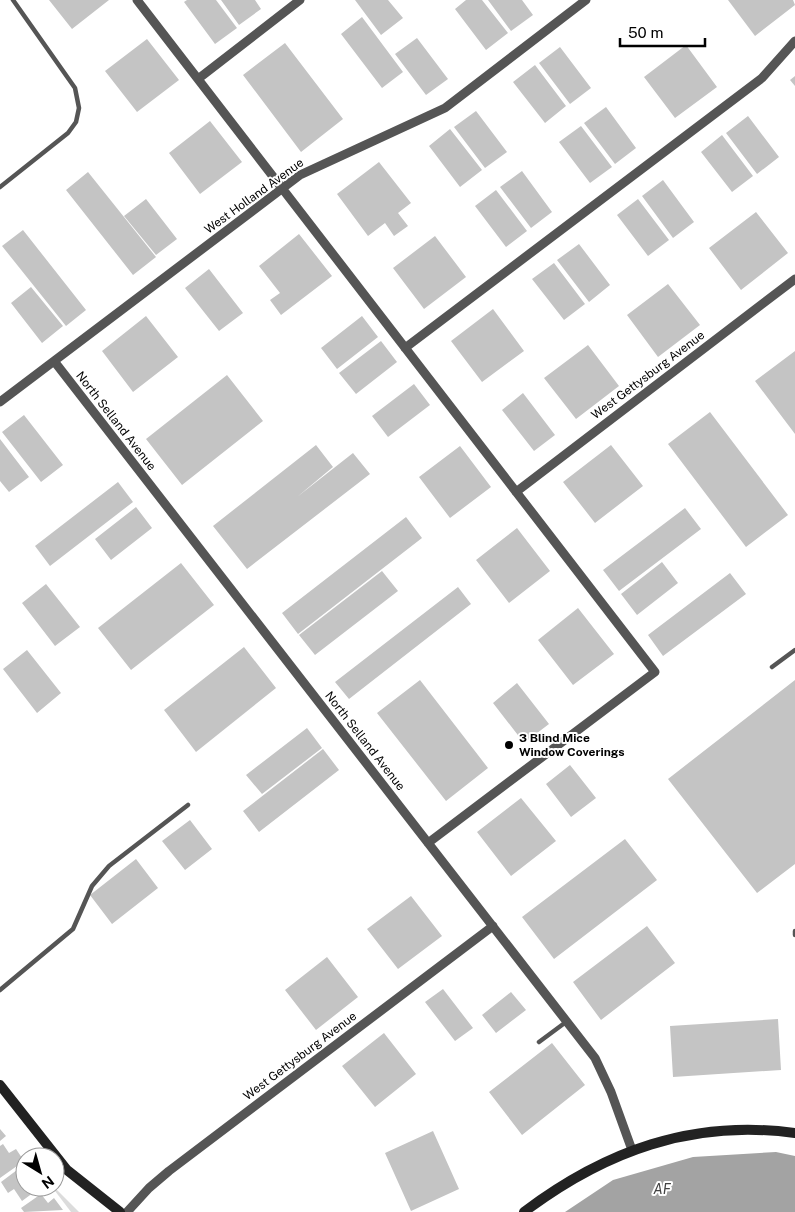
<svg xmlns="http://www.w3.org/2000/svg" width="795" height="1212" viewBox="0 0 795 1212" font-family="'Public Sans',sans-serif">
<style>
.green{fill:#dcdcdc}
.water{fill:#a3a3a3}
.building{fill:#c4c4c4}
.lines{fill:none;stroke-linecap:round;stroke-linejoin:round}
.lane{stroke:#555;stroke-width:4.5}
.street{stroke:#555;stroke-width:9}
.secondary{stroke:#222;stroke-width:10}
.poi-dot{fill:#000;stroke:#fff;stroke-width:2}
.labels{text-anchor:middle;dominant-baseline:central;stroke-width:4;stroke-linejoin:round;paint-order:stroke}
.street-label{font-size:12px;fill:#000;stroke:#fff}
.poi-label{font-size:12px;font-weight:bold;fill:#000;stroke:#fff;text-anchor:start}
.water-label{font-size:14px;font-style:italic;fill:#444;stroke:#fff}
</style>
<rect width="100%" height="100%" fill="#fff"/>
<path class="green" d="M52,1187H54L79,1212H71Z"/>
<path class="water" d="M776,1152L795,1156V1212H565L613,1180L693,1157Z"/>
<path class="building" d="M49,0H109L72,29Z
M187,0H216L237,28L215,44L184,2Z
M221,0H255L261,9L239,25Z
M355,0H388L403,18L381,35Z
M466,0H482L508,33L486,50L455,9Z
M488,0H522L533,15L511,31Z
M728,0H793L795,5L755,36Z
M362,17L403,72L382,88L341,34Z
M417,38L448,79L426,95L395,54Z
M147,39L179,80L137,112L105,71Z
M285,43L343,119L301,152L243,75Z
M686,45L717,87L675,118L644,77Z
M560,47L591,88L570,104L539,63Z
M535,65L566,106L545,123L513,82Z
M795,76V86L790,80Z
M606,107L636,148L615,164L584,123Z
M476,111L507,152L485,168L454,127Z
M748,116L779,157L757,174L726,133Z
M210,121L242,162L200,194L169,153Z
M581,126L612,167L590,183L559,142Z
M450,129L482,170L460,187L429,146Z
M722,135L753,176L732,192L701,152Z
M379,162L411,203L398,213L408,226L394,236L385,223L368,236L337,194Z
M522,171L552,212L531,228L500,187Z
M88,172L156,257L133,275L66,190Z
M663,180L694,222L673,238L642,196Z
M496,190L527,231L506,247L475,206Z
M146,199L177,239L156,255L124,216Z
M638,199L669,240L648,256L617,215Z
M756,212L788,253L741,290L709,248Z
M23,230L86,310L66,326L2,246Z
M299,234L332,276L281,315L270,300L280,293L259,266Z
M435,236L466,277L424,309L393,268Z
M579,244L610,285L589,302L557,260Z
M554,263L585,304L564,320L532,279Z
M209,269L243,313L219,331L185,288Z
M668,284L700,325L658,357L627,315Z
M31,287L63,326L42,343L11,303Z
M493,309L524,351L482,382L451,341Z
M146,316L178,357L133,392L102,351Z
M362,316L378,337L337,369L321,348Z
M381,341L397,362L356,394L339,373Z
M588,345L619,386L576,419L544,378Z
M795,351V434L755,381Z
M227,375L263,421L182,485L146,439Z
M414,384L430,405L388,437L372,416Z
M523,393L555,435L534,451L502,410Z
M710,412L788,515L746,547L668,444Z
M24,415L63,465L41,482L2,432Z
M0,439L29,477L9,492L0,481Z
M316,445L333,467L297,497L353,453L370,474L247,569L213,526Z
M611,445L643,486L595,523L563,482Z
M460,446L491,487L450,518L419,477Z
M118,482L133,502L50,566L35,546Z
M136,507L152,528L111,560L95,539Z
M685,508L701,529L619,591L603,570Z
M406,517L422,538L298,634L282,613Z
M517,528L550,571L509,603L476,560Z
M662,562L678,583L637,615L621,594Z
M181,563L214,605L131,670L98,628Z
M382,571L398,591L315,655L299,635Z
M730,573L746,594L663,656L648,635Z
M46,584L80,627L55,646L22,603Z
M458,587L471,604L349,699L335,682Z
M578,608L614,654L573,685L538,640Z
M244,647L276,688L196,752L164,710Z
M27,650L61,693L37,713L3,669Z
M420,680L488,768L446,801L377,713Z
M795,680V864L757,893L668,779Z
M517,683L549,724L524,743L493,703Z
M307,728L322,748L262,794L246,775Z
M323,749L339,770L259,832L243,811Z
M570,765L596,798L571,817L546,784Z
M521,798L556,841L511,876L477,832Z
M190,820L212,849L185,870L162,841Z
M625,839L657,880L554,959L522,917Z
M136,859L158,888L112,924L90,895Z
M411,896L442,936L398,969L367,929Z
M647,926L675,963L601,1020L573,982Z
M327,957L358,997L316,1030L285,990Z
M443,989L473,1028L455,1041L425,1002Z
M511,992L526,1010L496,1033L482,1015Z
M778,1019L781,1070L673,1077L670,1026Z
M384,1033L416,1074L375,1107L342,1066Z
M552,1043L585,1085L522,1135L489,1092Z
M0,1129L6,1136L0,1141Z
M433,1131L459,1189L411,1211L385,1153Z
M3,1144L9,1153L16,1149L24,1161L0,1178V1146Z
M25,1164V1187H41L22,1201L14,1189L8,1193L1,1182Z
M41,1194L48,1203L54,1198L63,1210L24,1212L21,1208Z"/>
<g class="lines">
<path class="lane" d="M0,187L68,133L76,122L79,108L75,88L13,0
M772,667L795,650
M795,931V935
M0,990L73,929L92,886L109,866L188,805
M539,1042L566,1022"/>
<path class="street" d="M137,0L655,672L428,843
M198,79L300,0
M405,348L762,78L795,41
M54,361L595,1058L611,1092L632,1150
M0,402L300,175L445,108L586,0
M516,492L795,279
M127,1212L149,1188L169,1171L493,926"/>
<path class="secondary" d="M0,1085L67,1170L120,1212
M524,1212C605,1151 692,1119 795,1133"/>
</g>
<circle class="poi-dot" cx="509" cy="745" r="5"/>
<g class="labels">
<g class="street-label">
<text transform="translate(254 196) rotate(-36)">West Holland Avenue</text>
<text transform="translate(648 375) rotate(-37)">West Gettysburg Avenue</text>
<text transform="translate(116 421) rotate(52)">North Selland Avenue</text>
<text transform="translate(365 741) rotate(52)">North Selland Avenue</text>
<text transform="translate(300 1056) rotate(-37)">West Gettysburg Avenue</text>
</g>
<g class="poi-label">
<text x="519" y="738">3 Blind Mice<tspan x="519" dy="14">Window Coverings</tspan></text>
</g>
<g class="water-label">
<text x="662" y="1189">AF</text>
</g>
</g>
<g transform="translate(40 1172) rotate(143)"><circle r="24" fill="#ffffff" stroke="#999999"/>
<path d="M0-4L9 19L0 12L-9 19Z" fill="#000000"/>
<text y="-8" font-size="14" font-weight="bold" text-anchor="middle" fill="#000000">N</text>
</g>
<path d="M620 38v8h85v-8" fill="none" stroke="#000000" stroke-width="2.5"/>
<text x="628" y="38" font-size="15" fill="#000000" stroke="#ffffff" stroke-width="4" paint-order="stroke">50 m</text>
</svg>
